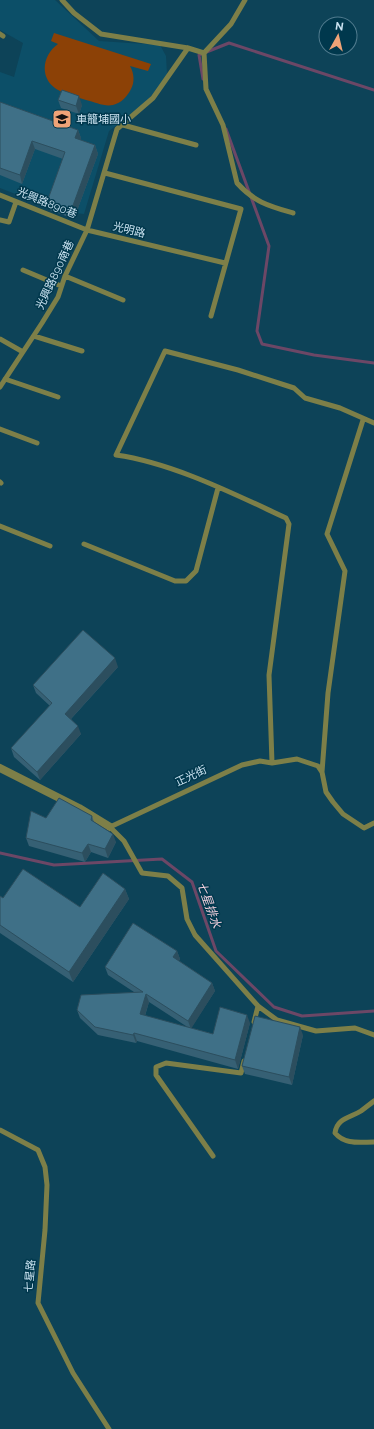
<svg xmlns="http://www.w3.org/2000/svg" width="374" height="1429" viewBox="0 0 374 1429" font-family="Raleway,'Noto Sans TC',sans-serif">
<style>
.built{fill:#0c4f68}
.green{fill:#8c4106}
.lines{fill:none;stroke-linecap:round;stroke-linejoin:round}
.stream{stroke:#6c4766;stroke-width:3}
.service{stroke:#7d7f48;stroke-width:5}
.minor{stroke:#7d7f48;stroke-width:8}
.wall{fill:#366074;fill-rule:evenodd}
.shaded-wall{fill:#2c4e5e}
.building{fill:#3f7087;stroke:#2c4e5e}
.labels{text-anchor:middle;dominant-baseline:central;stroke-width:3;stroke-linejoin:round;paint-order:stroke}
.poi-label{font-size:11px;fill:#cae3f1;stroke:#00384d;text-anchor:start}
.street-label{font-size:11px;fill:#cae3f1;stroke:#00384d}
.water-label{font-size:12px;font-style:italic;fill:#eecedb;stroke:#00384d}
</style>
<rect width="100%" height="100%" fill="#0d4358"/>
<path class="built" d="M0,0H55L99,41L160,45L166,56L167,74L155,92L140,107L109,131L84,214L59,211L0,188V72L14,77L23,43L0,30Z"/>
<path class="green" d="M54,33L151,64L148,71L130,66C134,73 135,82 131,89C127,97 121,103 113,105C104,107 95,102 86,100C78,97 67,95 60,91C39,81 41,56 58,44L51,41Z"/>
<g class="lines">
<path class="stream" d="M203,79L199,55L229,43L374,90
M226,129L269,246L257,331L262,344L314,355L374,363
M0,853L54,865L162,859L192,882L216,951L274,1007L302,1016L374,1011"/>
<path class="service" d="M62,0L74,13L101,34L188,48L204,53
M245,0L231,24L204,53L206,89L223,125L237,183C254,202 269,206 293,213
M0,34L3,36
M188,48L153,98L117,129L87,230L225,263
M123,125L196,145
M105,173L241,209L211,316
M0,195L87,230L65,276L58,297L42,323L0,387
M0,220L9,222L16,202
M23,270L61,286
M65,276L123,300
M34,336L82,351
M0,339L23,352
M5,379L58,397
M0,429L37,443
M0,482L1,483
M0,526L50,546
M84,544L175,581H186L196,571L218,488
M272,763L269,675L289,524L286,518C234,494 173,463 116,455L165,351L238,370L294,388L305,398L340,408L374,423
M322,772L328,693L345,571L327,534L363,420
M374,823L364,828L343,814L333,802L326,792L322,772L318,766L297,759L272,763L260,761L242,765L110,827L124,841L142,873L168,876L182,888L187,919L195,935L258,1006L277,1020L316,1031L355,1028L374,1035
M254,1022L258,1006
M374,1101C370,1104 365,1108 361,1111C350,1118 337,1118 335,1133C345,1145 360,1142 374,1142
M0,1130L38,1150L45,1167L47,1185L45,1230L38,1303L73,1373L109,1429
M213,1156L156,1075V1067L166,1063L241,1073L244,1061"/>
<path class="minor" d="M0,768L79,808L110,827"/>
</g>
<path class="wall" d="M58,100L82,105L79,114L61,108Z
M0,102L78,130L81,138L80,140L95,145L98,154L74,219L50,210L47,202L63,159L35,149L22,184L0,175Z
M118,667L71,719L81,734L40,780L14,757L11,748L50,706L36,693L33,685Z
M92,816L94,822L116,842L108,858L91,852L85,862L29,846L26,838L46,818Z
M125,889L129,899L73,982L0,933V896L3,898L80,907Z
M177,951L180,959L179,961L212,983L215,991L191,1028L213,1034L250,1023L238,1069L137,1041L136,1043L98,1035L80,1018L77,1010L134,992L108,975L105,967ZM149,1002L189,1028L145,1016Z
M303,1035L292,1085L245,1074L242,1066Z"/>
<path class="shaded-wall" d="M79,96L82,105L79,114L76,106Z
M78,130L81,138L78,147L75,138Z
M32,141L35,149L22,184L20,175Z
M95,145L98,154L74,219L71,211Z
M115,658L118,667L68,722L65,714Z
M78,726L81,734L40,780L37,772Z
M113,834L116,842L108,858L105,849Z
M88,844L91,852L85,862L82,853Z
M125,889L129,899L73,982L69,972Z
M177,951L180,959L176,965L173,957Z
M212,983L215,991L191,1029L188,1021Z
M146,994L149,1002L143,1022L140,1014Z
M247,1015L250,1023L238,1069L235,1060Z
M300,1027L303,1035L292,1085L289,1077Z
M134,1033L137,1041L136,1043L133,1035Z"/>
<path class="building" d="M62,90L79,96L76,106L58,100Z
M0,102L78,130L75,138L95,145L71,211L47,202L65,152L32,141L20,175L0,168Z
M83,630L115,658L65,714L78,726L37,772L11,748L52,703L33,685Z
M59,798L92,816L91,820L113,834L105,849L88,844L82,853L26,838L31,811L46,818Z
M23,869L80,907L103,873L125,889L69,972L0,925V896L3,898Z
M133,923L177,951L173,957L212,983L188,1021L146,994L140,1014L213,1034L220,1007L247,1015L235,1060L134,1033L133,1035L95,1027L77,1010L81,995L143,992L105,967Z
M255,1016L300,1027L289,1077L242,1066Z"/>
<defs>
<symbol id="school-square" viewBox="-11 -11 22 22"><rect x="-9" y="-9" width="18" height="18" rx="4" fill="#efa377" stroke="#00384d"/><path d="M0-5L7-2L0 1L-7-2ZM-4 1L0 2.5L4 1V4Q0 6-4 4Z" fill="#111"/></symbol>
</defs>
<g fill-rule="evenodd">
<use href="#school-square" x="51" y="108" width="22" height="22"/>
</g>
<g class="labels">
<g class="poi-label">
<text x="76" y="119">車籠埔國小</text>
</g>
<g class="street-label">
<text transform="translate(47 203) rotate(22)">光興路890巷</text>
<text transform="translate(129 230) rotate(14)">光明路</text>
<text transform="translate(55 275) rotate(-65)">光興路890南巷</text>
<text transform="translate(191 776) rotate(-25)">正光街</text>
<text transform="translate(30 1276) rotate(-85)">七星路</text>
</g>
<g class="water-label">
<text transform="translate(209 905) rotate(70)">七星排水</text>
</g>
</g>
<g transform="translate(338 36) rotate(8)"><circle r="19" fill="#00384d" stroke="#517c8f"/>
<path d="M0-3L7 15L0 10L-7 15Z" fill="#efa377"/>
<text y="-6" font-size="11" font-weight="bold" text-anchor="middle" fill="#cae3f1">N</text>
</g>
</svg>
